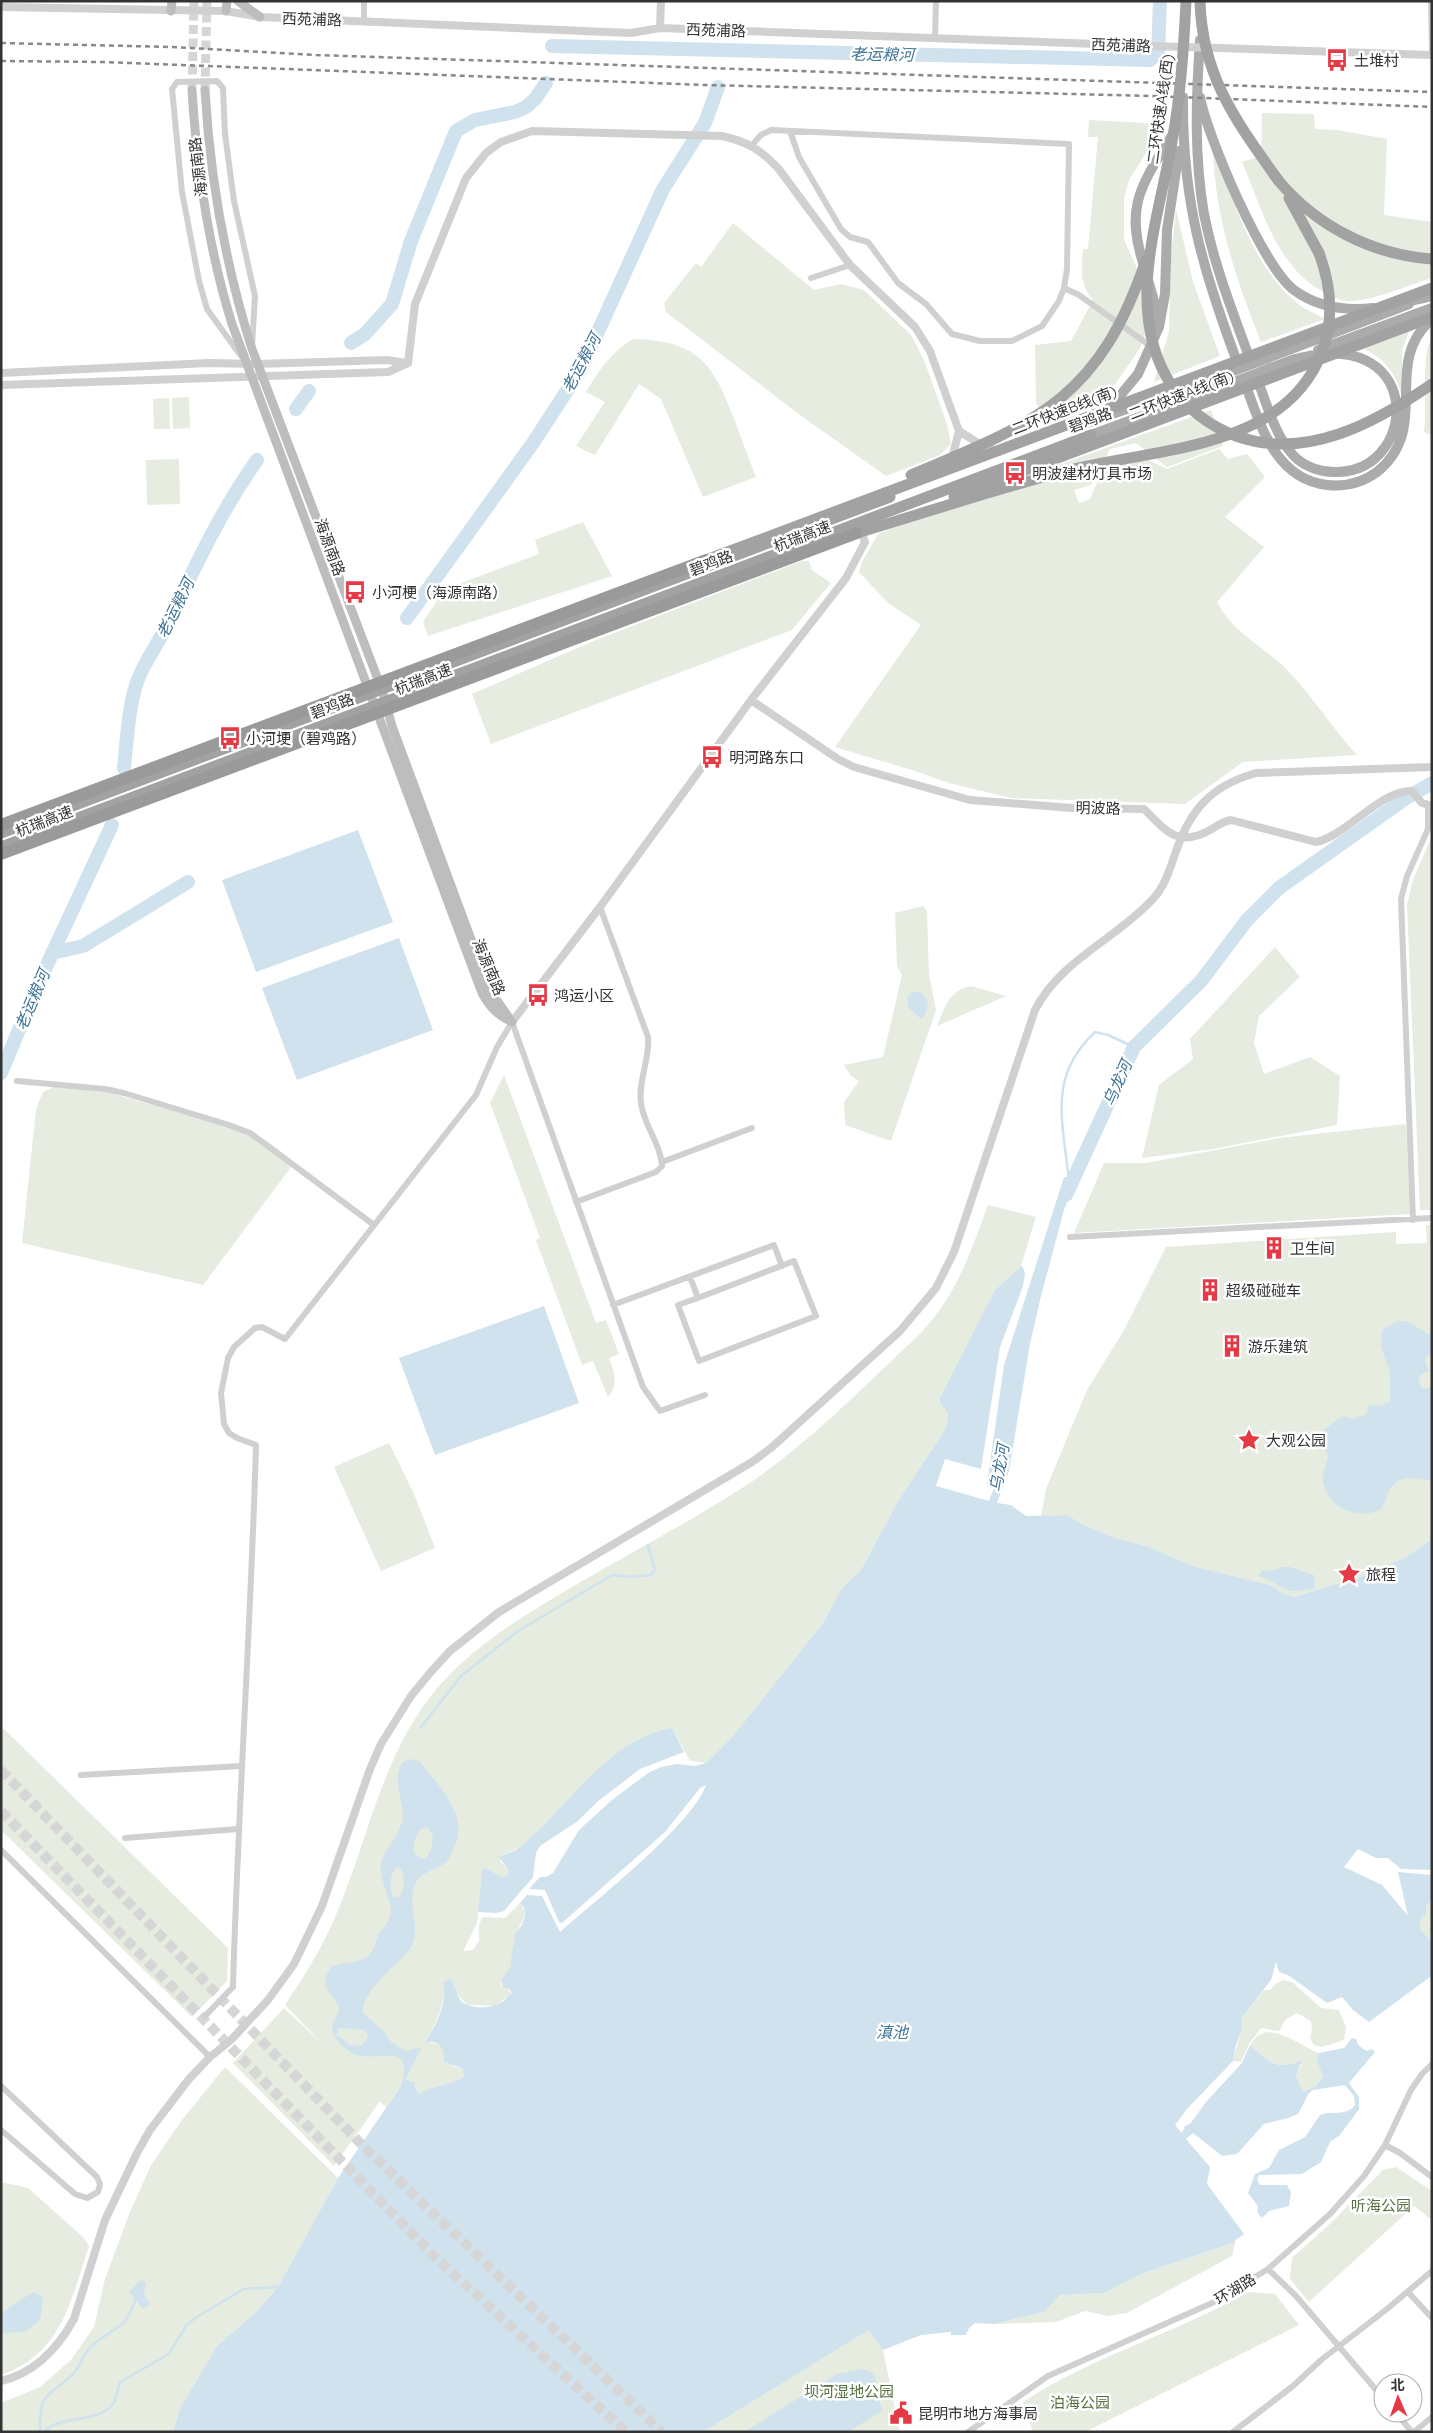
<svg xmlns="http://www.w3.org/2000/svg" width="1433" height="2433" viewBox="0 0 1433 2433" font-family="Quicksand,'Noto Sans SC',sans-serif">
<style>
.green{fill:#e6ecdf}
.water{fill:#cfe2ee;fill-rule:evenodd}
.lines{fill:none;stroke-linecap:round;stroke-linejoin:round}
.stream{stroke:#cfe2ee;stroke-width:2.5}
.river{stroke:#cfe2ee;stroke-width:14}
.secondary-tunnel{stroke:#d6d6d6;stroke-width:9;stroke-dasharray:9 4.5;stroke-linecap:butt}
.primary-tunnel{stroke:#d6d6d6;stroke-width:10;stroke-dasharray:10 5;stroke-linecap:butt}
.minor{stroke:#d0d0d0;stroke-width:6}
.tertiary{stroke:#d0d0d0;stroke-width:8}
.secondary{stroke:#bdbdbd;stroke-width:9}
.primary{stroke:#ababab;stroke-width:10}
.trunk{stroke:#a2a2a2;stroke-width:11}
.rail{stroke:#888;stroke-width:2.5;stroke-dasharray:5 4;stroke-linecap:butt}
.tertiary-bridge{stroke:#d0d0d0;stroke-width:8}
.primary-bridge{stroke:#ababab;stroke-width:10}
.trunk-bridge{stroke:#a2a2a2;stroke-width:11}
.motorway-bridge{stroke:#9a9a9a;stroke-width:12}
.labels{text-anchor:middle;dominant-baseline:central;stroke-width:5;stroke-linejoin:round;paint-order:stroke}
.street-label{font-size:15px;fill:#333;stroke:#fff}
.poi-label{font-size:15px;fill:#333;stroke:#fff;text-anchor:start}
.park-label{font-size:15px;fill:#56703f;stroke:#fff}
.water-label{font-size:16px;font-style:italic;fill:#3f7597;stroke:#fff}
</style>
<rect width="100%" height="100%" fill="#fff"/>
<path class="green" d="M1262,113L1314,114L1315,129L1338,130L1387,139L1384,215L1432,222V278C1408,285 1372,302 1347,301C1340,301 1332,296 1326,293C1277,270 1262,208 1242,162L1261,156Z
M1089,120L1164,124L1129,180L1124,199V239L1145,287L1147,329L1140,348L1105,399L1044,424L1036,401L1035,345L1071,341L1093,300C1079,285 1082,269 1083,249H1088L1098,137H1088Z
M1213,149C1234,201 1253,268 1298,304C1306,310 1317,314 1325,319L1261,342C1236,280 1215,217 1213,149Z
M1176,209L1193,282L1220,356L1154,382L1169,332L1171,257Z
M733,223L814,290L841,284L864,290L911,335L924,360L947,424L951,444L940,455L886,476L800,415L666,312L664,303L696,263L701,267Z
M1410,329L1402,350L1403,400C1398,375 1384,357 1360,347Z
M1432,337V435L1424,432C1428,405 1420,356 1432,337Z
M634,339C696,341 712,361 733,416C741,437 748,457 756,477L703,497L661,399L639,384L595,455L576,446L605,402L586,392C598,372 613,349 634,339Z
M189,397L190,428L173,429L172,398Z
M169,398L170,429H154L153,399Z
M1211,410L1223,446L1167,467L1136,443L1110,449L1091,485L1074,490L1079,503L1090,499L1104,467L1145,458L1167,469L1219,449L1228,459L1247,454L1265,477L1225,517L1264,547L1217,602C1233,634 1268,648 1291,674C1315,700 1333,729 1357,755L1243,762L1185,804L1011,798L949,783L912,770L835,747L921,625L888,603L859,572L862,562L878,534L1058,465Z
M179,459L180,504L147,505L146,460Z
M583,522L612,576L428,636L423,622L445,589L539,554L535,540Z
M802,561H809L812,570L831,583L792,630L491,744L472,694L596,640Z
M1432,836V1210H1420L1407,905L1413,880Z
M923,906L927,911L929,975L936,1010L891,1141L845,1125L844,1102L859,1081L851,1076L844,1065L883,1057L902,975L897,966L895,913Z
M1275,947L1300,977L1259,1016L1254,1043L1264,1074L1310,1057L1340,1076L1337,1125L1213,1149L1142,1158L1159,1085L1193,1059L1190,1039Z
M971,986L1006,996L937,1026C945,1007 948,991 971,986Z
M504,1075L596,1323L606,1320L619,1354L609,1358C614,1371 619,1385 608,1397L593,1361L582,1365L536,1240L540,1238L490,1103Z
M56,1086L110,1093L228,1126L257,1139L291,1167L203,1285L22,1243L36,1109L43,1092Z
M1406,1124L1410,1214L1074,1233L1104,1163H1146L1280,1138Z
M988,1205L1036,1217L1021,1266L995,1290L940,1403L948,1413L946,1428L897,1503L861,1570L842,1588L823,1623L733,1736L706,1763L690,1761L672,1728C649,1737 626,1746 607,1762C580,1784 535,1847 504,1854L500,1861L509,1871L507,1876L502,1877L487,1869H482L477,1923L463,1951L473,1950L479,1941V1924L483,1917L505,1918L520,1903C530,1914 520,1923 516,1934C512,1943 514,1955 512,1964C511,1970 503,1978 500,1984L512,1993L495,2006L467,2005L458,1995L454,1985L445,1990C442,2009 436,2025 425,2041L440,2045L453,2066L462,2068L464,2077C449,2085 433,2085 419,2094L416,2086H401L386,2107L380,2101L334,2166L233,2063L284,2008L323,2044L285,2005C303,1978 320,1951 333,1922C368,1843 381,1753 439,1686C478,1642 527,1614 577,1584C631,1553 687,1523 739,1490C806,1447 863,1387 921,1333C958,1292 969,1256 988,1205Z
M1426,1225H1432V1539L1406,1557L1369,1574L1294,1597L1284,1594L1270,1585L1192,1566L1149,1547L1112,1537L1082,1524L1067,1515L1041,1516L1046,1489L1087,1390L1123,1332L1166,1247L1396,1232V1244L1427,1243Z
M389,1443L414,1494L435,1548L381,1571L334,1467Z
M4,1729L228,1948L227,1981L192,2017L1,1830V1732Z
M1432,1899V1941L1420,1929V1920L1427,1912L1426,1907Z
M1283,1980L1292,1982L1321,2008L1339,2010L1346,2027L1344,2040L1322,2047L1314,2045L1310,2038L1312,2030L1311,2021L1297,2013L1285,2020L1279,2031L1261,2028L1249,2044L1241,2062L1233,2061C1236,2047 1243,2033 1241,2019L1264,1990H1270L1275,1984Z
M1266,2032C1288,2033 1300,2046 1319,2053L1316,2059L1323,2076L1316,2086L1303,2092L1296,2076L1302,2064C1274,2067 1271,2065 1250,2045L1257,2036Z
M225,2067L338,2178L278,2287L259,2309L217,2346L180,2408L173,2432H1V2403L40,2387L71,2360L94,2327L105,2279L130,2212L151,2165L182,2120Z
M1396,2167L1432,2191V2220L1414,2206L1309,2302L1290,2279L1292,2258L1332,2222L1383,2170Z
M1,2182L28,2188L84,2238L89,2246C71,2300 62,2354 1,2375Z
M1236,2239L1232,2256L1127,2313L1108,2316L1085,2311L1056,2322L995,2324L1044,2312L1059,2295L1104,2293L1141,2274L1230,2244Z
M1249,2292L1275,2294L1299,2325L1085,2432H1033L1023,2402C1093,2356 1176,2333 1249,2292Z
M869,2330L883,2350L900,2432H703Z"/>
<path class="water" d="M358,830L393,922L256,972L222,880Z
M399,938L433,1030L297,1080L262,988Z
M912,992H920L928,1001L926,1013L921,1019L909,1008L907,997Z
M1064,1177L1076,1180L1064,1210L1041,1296L1030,1344L1009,1471L997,1503L1011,1505L1026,1516L1067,1515L1082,1524L1112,1537L1149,1547L1192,1566L1270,1585L1284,1594L1294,1597L1369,1574L1406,1557L1432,1539V1870L1401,1869L1388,1858H1376L1358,1849L1344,1867L1382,1885L1408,1916L1398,1872L1432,1875V1899L1426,1907L1427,1912L1420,1920V1929L1432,1941V1979L1430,1977L1369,2022L1353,2010L1342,1997L1327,2003L1288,1975L1279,1972L1276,1962L1271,1980L1241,2019L1242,2029L1236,2045L1233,2061L1187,2109L1175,2125L1182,2133L1185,2126L1190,2124L1206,2102L1242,2063L1250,2045C1269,2063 1276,2070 1302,2061L1296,2076L1303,2092L1316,2086L1323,2076L1316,2059L1319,2053L1344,2048L1352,2038L1356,2039L1358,2045L1366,2051L1372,2049L1375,2052L1349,2083L1359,2097V2109L1340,2135L1330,2142L1321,2162L1302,2174L1259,2175L1257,2180L1260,2185H1287L1291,2192L1289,2206L1269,2211L1262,2218L1257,2212L1258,2206L1248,2193L1255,2174L1269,2168L1279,2150L1305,2137L1320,2115C1332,2110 1346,2117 1355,2105L1354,2096L1345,2085L1313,2090L1309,2093L1298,2114L1288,2118L1264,2124L1237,2154L1222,2156L1193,2133L1186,2139L1210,2167L1207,2184L1244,2234L1230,2244L1141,2274L1104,2293L1060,2295L1044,2312L995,2324L975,2323L969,2328L966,2335H951V2332L921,2335L883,2350L869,2330L703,2432H173L180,2408L217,2346L259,2309L278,2287L338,2178L401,2086C413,2044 387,2059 361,2056C353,2055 347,2050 341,2045C337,2040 333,2035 332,2028C332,2020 339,2015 339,2007C330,1989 317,1989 331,1967C342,1962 356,1964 365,1958C376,1951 373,1946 378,1936C382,1929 388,1924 390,1916C395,1904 378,1880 381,1864C384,1848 403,1832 403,1815C402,1797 392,1779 403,1762L411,1759L420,1762C439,1787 470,1815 454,1848C451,1852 450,1859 446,1862C433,1873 418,1870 413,1890C409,1908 422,1934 409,1950C396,1966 362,1990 363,2013L384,2031L391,2042L406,2051L422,2047L405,2080L413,2082L419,2094C433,2085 449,2085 464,2077L462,2068L444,2062C445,2049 440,2040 425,2042C436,2025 448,2003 443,1982L450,1979C456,1985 456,1994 461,2001C469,2009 491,2009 500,2003C505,2001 507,1996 512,1993L510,1990L503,1987L501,1981L511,1966L512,1952L515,1934L522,1925L525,1915L524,1907L520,1903L527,1895L542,1896L560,1932C595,1901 692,1825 706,1785L700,1788L665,1832L562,1923L559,1922L545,1890L529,1889L540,1877H546L553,1873L579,1830L612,1800L648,1773L661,1767L677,1764L695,1766L706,1763L733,1736L823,1623L842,1588L861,1570L897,1503L946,1428L948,1413L940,1403V1398L995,1290L1021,1266L1023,1267L1025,1273L1023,1286L1000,1347L981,1469L945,1459L936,1486L989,1501L994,1488L987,1484L1004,1365ZM423,1828H428L433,1836L431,1850L426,1858L422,1859L414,1853C413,1844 415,1833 423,1828ZM398,1867C406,1872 405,1889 399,1897H395L392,1895C390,1885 389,1873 398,1867ZM339,2028L364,2030L368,2035L367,2040L360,2046L350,2045L337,2035Z
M544,1306L579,1403L435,1455L399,1358Z
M1397,1321H1406L1432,1336V1353L1426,1356L1425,1362L1429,1371L1423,1373L1418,1378L1421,1387L1425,1389L1432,1386V1481C1415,1478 1399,1473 1389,1491C1386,1498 1385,1504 1381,1509C1359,1521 1327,1508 1323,1481C1322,1471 1328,1463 1328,1454L1315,1439L1316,1436L1338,1419L1344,1416L1353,1419L1367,1414L1368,1406L1381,1405L1390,1402V1372L1381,1347L1382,1330Z
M1283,1567H1290L1314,1575L1315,1588C1280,1596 1288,1587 1259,1576L1262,1570L1271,1571Z
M672,1728L684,1752L640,1769L597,1802L578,1821L540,1846L536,1853L533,1877L504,1911L497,1913L478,1912L482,1869H487L502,1877L507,1876L509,1871L499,1857C505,1853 511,1853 516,1850C567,1811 605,1740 672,1728Z
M141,2280L146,2283L144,2295L150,2304L143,2309L129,2292Z
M33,2292L42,2296L43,2301L40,2320L25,2332L1,2333V2313Z
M863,2369L872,2373L875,2377L882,2411L848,2432H744L837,2374Z"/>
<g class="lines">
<path class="stream" d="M1069,1181C1063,1121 1047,1077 1095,1032L1108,1035L1134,1047
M421,1727L461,1676L518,1631L612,1575L631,1577L651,1575L655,1570L648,1545
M40,2432C39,2392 47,2398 72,2375C80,2368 82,2356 89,2349C98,2338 112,2333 123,2323C129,2317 132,2307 136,2299
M44,2432C62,2413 96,2425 113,2404C118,2397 117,2389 120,2382L169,2354L186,2326L195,2318L244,2289L278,2287"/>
<path class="river" d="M552,46L1150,60L1158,52L1160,1
M351,343L365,334L392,304L411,241L456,131L475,120L515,112L526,107L535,99L546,83
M296,409L309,391
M407,618L533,443L581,369L663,189L705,123L718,87
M124,768C127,740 128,712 136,685C142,665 155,649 164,631C193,572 219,513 257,460
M52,953L83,946L188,882
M1,1073L39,982L112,825
M1066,1195L1134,1047L1201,981L1247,920L1279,888L1406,798L1432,783"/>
<path class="secondary-tunnel" d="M192,88L194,1
M205,90L207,1"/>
<path class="primary-tunnel" d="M1,1770L365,2148L662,2432
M1,1811L434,2256L626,2432"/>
<path class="minor" d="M1431,1L1432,55
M364,22V1
M935,37L936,1
M752,145L761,135L771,130L1069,144L1067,269L1064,288L1059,301L1042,326L1012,341H980L952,334L926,304L898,283L868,242L850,237L841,229L799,157L790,131
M811,278L850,265
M1064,288L1079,295L1152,347
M241,356L207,309L199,281L182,192L172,89L177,82L217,81L223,88L225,134L234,201L255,296L252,346
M512,1022L643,1387L660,1411L705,1395
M17,1081L105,1089L124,1093L229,1125L250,1133L268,1146L374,1225
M662,1162L752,1128
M576,1202L656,1172L662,1166C661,1144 643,1124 641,1103C638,1080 650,1060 648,1037L600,907
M1413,1220L1401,899L1407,876L1428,829V806
M1070,1237L1431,1218
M690,1277L698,1298L678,1305L699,1361L816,1316L794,1261L698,1298
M613,1305L774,1245L782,1266
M81,1775L241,1766
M125,1838L238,1829
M1,1850L210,2057
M206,2015L233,1987C238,1806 251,1626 256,1445L237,1438L229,1433L224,1424L221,1393L228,1358L234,1347L255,1328L262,1327L285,1339L476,1095L497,1047L512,1022
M1,2086L97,2177L100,2184L98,2192L87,2198L75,2194L1,2130
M1385,2145L1400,2153L1432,2177
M1268,2269L1296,2296L1383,2398
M1408,2292L1432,2318
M1396,2413L1412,2432
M968,2432L1048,2376L1212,2303L1268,2269L1330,2214L1364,2176L1385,2145L1411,2090L1422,2074L1432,2064
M1233,2432L1293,2386L1321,2360L1387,2309L1432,2271
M1414,2432L1432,2417"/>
<path class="tertiary" d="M1,7L226,11L260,17L631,33L660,28L1150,46
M660,28L661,1
M1220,48L1432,55
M408,363L415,304L466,178L486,153L501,142L532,131L722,136C746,141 761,150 778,168L850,265L915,327L930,351L959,431L952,458
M1,373L209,363L257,364L387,360L406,363
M1,385L388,372L408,363
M959,431L978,443L999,452
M751,700L838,759L854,767L970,800L1072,808L1144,809C1166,831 1178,848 1210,830C1217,826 1223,821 1231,820L1316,842C1346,836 1382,789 1412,791L1422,803L1432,806
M512,1022L600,907L751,700L846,578L865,542L860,527
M1,2381C35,2373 58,2348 74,2319L105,2220L137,2153L150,2130L189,2079L210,2057L231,2040L268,2000L294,1964L322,1906L370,1769L381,1744L411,1696L429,1674L450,1651L499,1612L752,1462L771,1448L900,1331L936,1288L954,1252L1035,1010C1060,961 1114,940 1151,901C1164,888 1169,872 1175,854C1190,810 1210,786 1256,773L1432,767"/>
<path class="secondary" d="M238,1L260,17
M171,11L172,1
M226,11L227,1
M192,90C197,170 208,247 232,324L482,993C490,1007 497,1015 512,1022
M205,90C210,179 225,264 252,349L382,690L392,726L486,980L491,992L512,1022"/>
<path class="primary" d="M1200,40C1196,98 1194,156 1204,214C1214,265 1233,313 1251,362
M1183,97C1182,202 1203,271 1239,367
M1200,97C1207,136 1263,267 1294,290C1317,307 1345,311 1373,308
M1145,269C1124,207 1140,187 1173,134
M1149,283L1154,301L1156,325
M1402,303L1432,296
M1318,350L1432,308
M1268,358L1409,304
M1271,368L1295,359
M1256,376C1266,401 1274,434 1293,455C1304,467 1322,473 1338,472C1422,469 1424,319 1289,361
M1244,381C1260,423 1274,479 1327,485C1345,487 1362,483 1377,472C1433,427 1380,364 1432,319
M1109,409L1138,374L1159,327L1165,294L1167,230L1179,151
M1087,423L1225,374
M1091,435L1229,384"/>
<path class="trunk" d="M1278,180C1316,226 1373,255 1432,259
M1289,198L1319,253
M1,833L890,497
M1,847L1091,435"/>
<path class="rail" d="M1,43L172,47L316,55L1432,92
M1,61L103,62L705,85L1153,96L1432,107"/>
<path class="tertiary-bridge" d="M1150,46L1220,48"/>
<path class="primary-bridge" d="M1225,374L1268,358
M1229,384L1271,368"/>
<path class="trunk-bridge" d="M1186,1C1184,46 1181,92 1173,136C1160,216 1122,311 1172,386C1187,409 1210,426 1236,436C1306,461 1375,423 1432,384
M1200,1C1202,76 1236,121 1278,180
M911,475C1038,422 1099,399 1146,260
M954,497L1432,317
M857,533C928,512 998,488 1070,470C1156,448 1288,450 1323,349C1334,317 1331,285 1319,253
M706,560L1432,288"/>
<path class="motorway-bridge" d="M1,825L706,560
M1,854L857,533"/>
</g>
<defs>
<symbol id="bus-bare" viewBox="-9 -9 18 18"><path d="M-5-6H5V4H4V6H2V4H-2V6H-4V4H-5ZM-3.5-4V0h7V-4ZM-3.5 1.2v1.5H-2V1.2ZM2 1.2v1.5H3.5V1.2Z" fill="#e63946" stroke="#fff" stroke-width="2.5" paint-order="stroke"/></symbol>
<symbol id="building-bare" viewBox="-9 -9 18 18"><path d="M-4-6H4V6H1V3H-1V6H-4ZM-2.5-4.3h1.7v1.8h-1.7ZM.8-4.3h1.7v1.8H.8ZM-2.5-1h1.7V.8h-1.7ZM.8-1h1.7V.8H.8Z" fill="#e63946" stroke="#fff" stroke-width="2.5" paint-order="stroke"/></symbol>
<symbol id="sight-bare" viewBox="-9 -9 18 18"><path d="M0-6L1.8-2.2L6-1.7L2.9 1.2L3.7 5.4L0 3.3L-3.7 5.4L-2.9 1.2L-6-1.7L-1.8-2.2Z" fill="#e63946" stroke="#fff" stroke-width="2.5" paint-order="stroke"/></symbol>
<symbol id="civic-bare" viewBox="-9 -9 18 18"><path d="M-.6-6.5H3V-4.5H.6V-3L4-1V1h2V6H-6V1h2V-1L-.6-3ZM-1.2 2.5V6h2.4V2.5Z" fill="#e63946" stroke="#fff" stroke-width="2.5" paint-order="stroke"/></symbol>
</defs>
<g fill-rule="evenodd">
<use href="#bus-bare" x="1321" y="44" width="32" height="32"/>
<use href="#bus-bare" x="999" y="457" width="32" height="32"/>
<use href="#bus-bare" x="339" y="576" width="32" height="32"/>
<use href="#bus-bare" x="214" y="722" width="32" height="32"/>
<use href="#bus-bare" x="696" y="741" width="32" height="32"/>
<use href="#bus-bare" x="522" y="979" width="32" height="32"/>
<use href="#building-bare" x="1258" y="1232" width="32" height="32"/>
<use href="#building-bare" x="1194" y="1274" width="32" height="32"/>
<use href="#building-bare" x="1216" y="1330" width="32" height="32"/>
<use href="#sight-bare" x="1233" y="1424" width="32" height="32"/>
<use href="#sight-bare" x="1333" y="1558" width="32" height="32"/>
<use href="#civic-bare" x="885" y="2397" width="32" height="32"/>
</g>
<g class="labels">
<g class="street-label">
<text transform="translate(312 19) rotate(2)">西苑浦路</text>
<text transform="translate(716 30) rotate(2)">西苑浦路</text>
<text transform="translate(1121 45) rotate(2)">西苑浦路</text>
<text transform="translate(1160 109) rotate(-82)">二环快速A线(西)</text>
<text transform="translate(198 167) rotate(-97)">海源南路</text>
<text transform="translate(1181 395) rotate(-21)">二环快速A线(南)</text>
<text transform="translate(1064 410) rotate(-21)">二环快速B线(南)</text>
<text transform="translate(1090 420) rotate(-20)">碧鸡路</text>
<text transform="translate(802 536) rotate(-21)">杭瑞高速</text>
<text transform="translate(330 547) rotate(70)">海源南路</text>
<text transform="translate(711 563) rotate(-21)">碧鸡路</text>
<text transform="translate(423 679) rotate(-21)">杭瑞高速</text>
<text transform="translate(332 706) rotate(-21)">碧鸡路</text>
<text transform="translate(1098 808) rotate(1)">明波路</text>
<text transform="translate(44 821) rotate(-21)">杭瑞高速</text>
<text transform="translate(489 967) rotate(67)">海源南路</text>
<text transform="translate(1235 2289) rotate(-31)">环湖路</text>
</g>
<g class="poi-label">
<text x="1354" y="60">土堆村</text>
<text x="1032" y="473">明波建材灯具市场</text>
<text x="372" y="592">小河梗（海源南路）</text>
<text x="246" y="738">小河埂（碧鸡路）</text>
<text x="729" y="757">明河路东口</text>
<text x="554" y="995">鸿运小区</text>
<text x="1290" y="1248">卫生间</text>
<text x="1226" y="1290">超级碰碰车</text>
<text x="1248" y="1346">游乐建筑</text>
<text x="1266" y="1440">大观公园</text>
<text x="1366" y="1574">旅程</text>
<text x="918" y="2413">昆明市地方海事局</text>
</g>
<g class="park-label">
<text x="1381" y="2205">听海公园</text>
<text x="849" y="2391">坝河湿地公园</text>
<text x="1080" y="2402">泊海公园</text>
</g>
<g class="water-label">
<text transform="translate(882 54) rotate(1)">老运粮河</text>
<text transform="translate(581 363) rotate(-62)">老运粮河</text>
<text transform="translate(175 608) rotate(-64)">老运粮河</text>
<text transform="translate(32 1000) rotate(-67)">老运粮河</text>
<text transform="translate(1117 1083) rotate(-66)">乌龙河</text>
<text transform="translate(999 1468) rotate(-80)">乌龙河</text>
<text x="892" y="2032">滇池</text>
</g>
</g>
<rect width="1433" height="2433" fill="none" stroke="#333333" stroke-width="5"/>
<g transform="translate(1398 2398) rotate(358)"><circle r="24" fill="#ffffff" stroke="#adadad"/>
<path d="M0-4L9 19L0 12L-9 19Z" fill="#e63946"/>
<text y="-8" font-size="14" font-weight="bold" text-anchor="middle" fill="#333333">北</text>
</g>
</svg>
